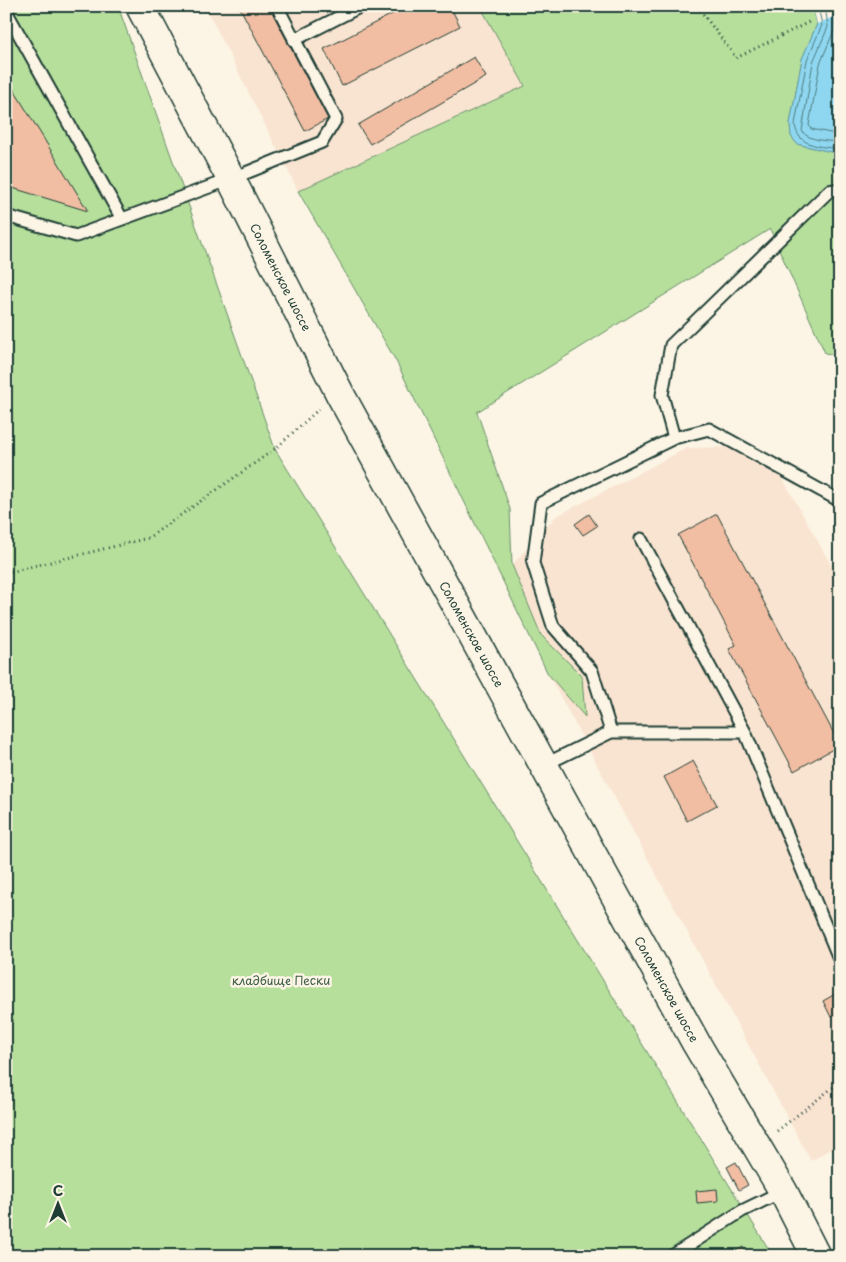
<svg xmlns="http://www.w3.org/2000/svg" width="846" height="1262" viewBox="0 0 846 1262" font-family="'Playpen Sans',sans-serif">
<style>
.built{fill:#f9e4d1}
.green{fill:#b6df9c;stroke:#6a8e68}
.water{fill:#8fd7f0;stroke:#6299a5}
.pier{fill:#fcf5e5}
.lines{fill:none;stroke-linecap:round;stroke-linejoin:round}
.shore{stroke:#4c7b7f;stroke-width:1}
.building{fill:#f2bea3;stroke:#1f3d34}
.lane-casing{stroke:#1f3d34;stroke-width:15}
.secondary-casing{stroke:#1f3d34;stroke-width:31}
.path{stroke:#1f3d34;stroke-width:3;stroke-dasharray:1 4;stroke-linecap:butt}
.lane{stroke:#fcf5e5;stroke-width:11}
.secondary{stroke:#fcf5e5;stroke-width:28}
.labels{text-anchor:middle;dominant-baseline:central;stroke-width:5;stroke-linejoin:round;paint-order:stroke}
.street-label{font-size:12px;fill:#1f3d34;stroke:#fcf5e5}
.park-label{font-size:12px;fill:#3d5d49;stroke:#fcf5e5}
</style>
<rect width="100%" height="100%" fill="#fcf5e5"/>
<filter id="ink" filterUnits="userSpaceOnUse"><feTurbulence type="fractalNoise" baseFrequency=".02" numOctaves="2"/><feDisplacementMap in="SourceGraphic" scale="10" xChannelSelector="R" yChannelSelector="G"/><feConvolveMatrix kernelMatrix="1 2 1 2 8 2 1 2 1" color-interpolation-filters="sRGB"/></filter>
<g filter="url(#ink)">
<path class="built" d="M205,6H480L525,86L298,191Z
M728,447L773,461L840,581V1143L811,1161L548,674L585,716L582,676L541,635L512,565L555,517L687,448Z"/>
<path class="green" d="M6,6H118L275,449L773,1256H6Z
M480,6H813L817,24L802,59L790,124L791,136L797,144L840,154V356L825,353L770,229L477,412L510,509L512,565L541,635L582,676L585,717L548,674L396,361L298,191L525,86Z"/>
<path class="water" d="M813,6H840V154L797,144L791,136L790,124L802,59L817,24Z"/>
<path class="pier" d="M840,6V14L817,24L813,7Z"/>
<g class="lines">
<path class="shore" d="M818,6L822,25L807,60L795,124C797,147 820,146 840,149
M825,6L828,27L813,62L802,131C808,141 829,141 840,142
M832,6L835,28L820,64L809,125L811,129L840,135"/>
</g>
<path class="building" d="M239,6H269L328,119L305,131Z
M408,6H450L460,26L342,86L324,49Z
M474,57L486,77L370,144L358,125Z
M6,77L88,211L6,186Z
M589,514L597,526L583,535L575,524Z
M717,514L840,745L794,771L729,649L736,645L678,535Z
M693,761L717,805L687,821L664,777Z
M837,993L840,998V1013L831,1017L823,1001Z
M736,1162L748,1185L739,1190L727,1167Z
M717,1189L718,1201L697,1203L696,1191Z
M743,1247L748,1256H728Z"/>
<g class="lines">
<defs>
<path id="lane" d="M6,11L122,219
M294,40L361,6
M6,216L76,236L231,179L322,142L336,119L277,6
M674,438L662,395L671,345L829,191L840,189
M641,539L745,732
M611,732L592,671L553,626L533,563L541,503L674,438L709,429L840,501
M544,765L611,732H745L840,961
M672,1256L742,1211L783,1191"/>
<path id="secondary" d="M140,6L231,179L340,394L696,1043L783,1191L816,1256"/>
</defs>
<use href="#lane" class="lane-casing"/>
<use href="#secondary" class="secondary-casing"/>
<path class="path" d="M697,6L736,58L811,21
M6,573L148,538L275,449L320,408
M777,1131L840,1082"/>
<use href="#lane" class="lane"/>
<use href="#secondary" class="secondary"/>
</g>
</g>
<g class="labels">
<g class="street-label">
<text transform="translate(281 277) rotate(63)">Соломенское шоссе</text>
<text transform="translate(472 634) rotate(61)">Соломенское шоссе</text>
<text transform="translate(667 989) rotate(61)">Соломенское шоссе</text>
</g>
<g class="park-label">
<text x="281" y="980">кладбище Пески</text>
</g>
</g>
<rect width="846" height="1262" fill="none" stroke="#fcf5e5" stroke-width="25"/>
<rect x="12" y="12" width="821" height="1237" fill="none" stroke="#1f3d34" stroke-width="2" filter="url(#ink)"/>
<g transform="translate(58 1204)" stroke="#fcf5e5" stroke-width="4" paint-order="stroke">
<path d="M0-4L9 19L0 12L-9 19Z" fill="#1f3d34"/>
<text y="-8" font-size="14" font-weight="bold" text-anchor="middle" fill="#1f3d34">С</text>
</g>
</svg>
